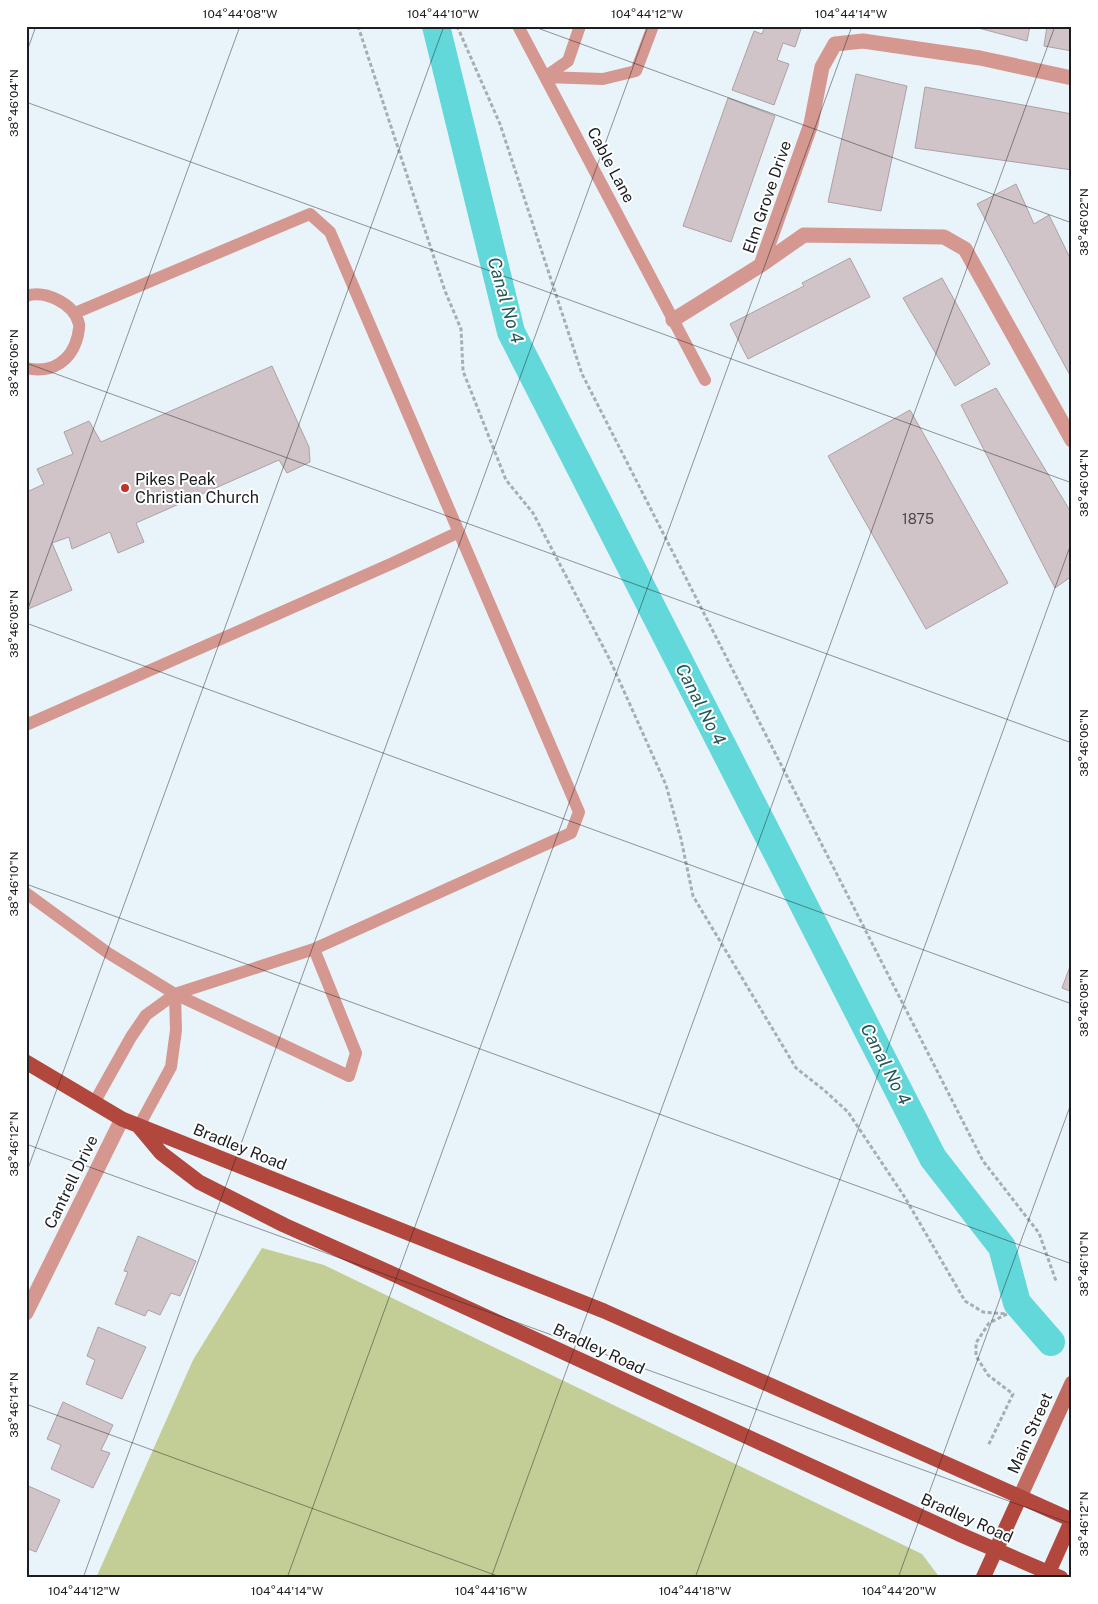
<svg xmlns="http://www.w3.org/2000/svg" width="1098" height="1604" viewBox="0 0 1098 1604" font-family="'Public Sans',sans-serif">
<style>
.grass{fill:#c2ce95}
.lines{fill:none;stroke-linecap:round;stroke-linejoin:round}
.canal{stroke:#63d8da;stroke-width:28}
.building{fill:#d0c4c8;stroke:#ada1a5}
.path{stroke:#a6aeb3;stroke-width:3;stroke-dasharray:4 2.5;stroke-linecap:butt}
.service{stroke:#d59890;stroke-width:12}
.minor{stroke:#d59890;stroke-width:15}
.secondary{stroke:#c26b60;stroke-width:15}
.primary{stroke:#b2483d;stroke-width:15}
.ticks{fill:none;stroke:#1a1e20;stroke-width:1;stroke-opacity:0.45}
.poi-dot{fill:#c13327;stroke:#fff;stroke-width:2}
.labels{text-anchor:middle;dominant-baseline:central;stroke-width:4;stroke-linejoin:round;paint-order:stroke}
.number-label{font-size:14px;fill:#48484a}
.street-label{font-size:16px;fill:#1a1e20;stroke:#fff}
.poi-label{font-size:16px;fill:#1a1e20;stroke:#fff;text-anchor:start}
.water-label{font-size:18px;font-style:italic;fill:#255859;stroke:#fff}
.neatline{fill:none;stroke:#1a1e20;stroke-width:2}
.ticks-label{font-size:12px;text-anchor:middle;fill:#1a1e20}
</style>
<rect width="100%" height="100%" fill="#e9f3fa"/>
<path class="grass" d="M262,1248L324,1265L922,1554L940,1578H96L193,1360Z"/>
<g class="lines">
<path class="canal" d="M436,26L511,332L933,1158L1002,1247L1017,1303L1051,1342"/>
</g>
<path class="building" d="M765,26H802L795,47L783,43L777,60L789,64L774,105L732,90L754,31L762,34Z
M971,26H1030L1027,41Z
M1047,26H1072V51L1044,46Z
M856,74L907,86L881,211L828,202Z
M925,87L1072,114V170L915,148Z
M728,98L775,116L731,242L683,226Z
M1016,184L1034,224L1049,215L1072,262V379L977,204Z
M850,258L870,297L748,359L730,324L804,286L802,283Z
M942,278L990,364L955,386L903,298Z
M272,366L309,447L310,462L287,473L279,460L136,523L144,542L118,553L110,532L72,549L69,537L52,543L72,590L26,610V486L29,491L44,484L37,469L73,454L64,432L89,421L101,442Z
M996,388L1072,514V576L1055,588L961,405Z
M910,410L1008,583L926,629L828,456Z
M1072,961V992L1062,988Z
M138,1236L196,1261L180,1296L171,1293L160,1315L148,1310L145,1316L115,1304L128,1272L124,1271Z
M98,1327L146,1347L122,1399L86,1384L95,1360L87,1356Z
M63,1402L113,1425L101,1450L110,1453L93,1488L51,1469L61,1445L47,1439Z
M26,1485L60,1500L36,1552L26,1548Z"/>
<g class="lines">
<path class="path" d="M358,26L445,291L461,329L463,371L506,480L533,513L610,660L666,785L681,839L693,896L796,1068L824,1090L848,1112L904,1196L965,1301L983,1312L1007,1314L989,1323L976,1343V1356L988,1375L1013,1394L988,1446
M457,26L500,124L582,374L983,1161L1039,1233L1056,1281"/>
<path class="service" d="M518,26L705,380
M545,77L603,79L636,71L653,26
M545,77L568,61L580,26
M26,296C45,290 74,303 79,324C80,327 78,332 78,335C72,361 52,374 26,368
M75,313L310,214L330,232L579,812L571,833L314,949
M26,725L393,563L459,532
M26,893L108,953L175,994L349,1076L356,1053L314,949L175,994L146,1015L131,1037L94,1103
M139,1126L171,1067L176,1030L175,994"/>
<path class="minor" d="M1072,78L980,58L863,41L835,44L822,67L811,124L761,265L804,235L944,237L965,249L1072,440
M673,320L761,265
M26,1313L122,1119"/>
<path class="secondary" d="M1020,1497L1072,1383"/>
<path class="primary" d="M26,1062L122,1119L604,1311L1072,1520L1046,1578
M140,1128L161,1153L199,1182L284,1225L393,1274L959,1534L1061,1578
M983,1578L1020,1497"/>
</g>
<path class="ticks" d="M532,26L1072,223M26,54L36,26M26,102L1072,483M26,363L1072,743M26,614L240,26M26,623L1072,1004M26,884L1072,1264M26,1144L1072,1524M26,1174L444,26M26,1404L503,1578M83,1578L648,26M287,1578L852,26M491,1578L1055,26M695,1578L1072,541M898,1578L1072,1101"/>
<circle class="poi-dot" cx="125" cy="488" r="5"/>
<g class="labels">
<g class="number-label">
<text x="918" y="519">1875</text>
</g>
<g class="street-label">
<text transform="translate(611 165) rotate(62)">Cable Lane</text>
<text transform="translate(767 197) rotate(-71)">Elm Grove Drive</text>
<text transform="translate(240 1147) rotate(22)">Bradley Road</text>
<text transform="translate(71 1182) rotate(-64)">Cantrell Drive</text>
<text transform="translate(599 1349) rotate(25)">Bradley Road</text>
<text transform="translate(1030 1433) rotate(-66)">Main Street</text>
<text transform="translate(967 1518) rotate(24)">Bradley Road</text>
</g>
<g class="poi-label">
<text x="135" y="479">Pikes Peak<tspan x="135" dy="18">Christian Church</tspan></text>
</g>
<g class="water-label">
<text transform="translate(506 300) rotate(74)">Canal No 4</text>
<text transform="translate(701 704) rotate(63)">Canal No 4</text>
<text transform="translate(886 1064) rotate(63)">Canal No 4</text>
</g>
</g>
<rect width="1098" height="1604" fill="none" stroke="#ffffff" stroke-width="55"/>
<rect x="28" y="28" width="1042" height="1548" class="neatline"/>
<g class="ticks-label">
<text x="240" y="18">104°44'08"W</text>
<text x="443" y="18">104°44'10"W</text>
<text x="647" y="18">104°44'12"W</text>
<text x="851" y="18">104°44'14"W</text>
<text transform="translate(14 103) rotate(-90)" y="4">38°46'04"N</text>
<text transform="translate(1084 222) rotate(-90)" y="4">38°46'02"N</text>
<text transform="translate(14 363) rotate(-90)" y="4">38°46'06"N</text>
<text transform="translate(1084 483) rotate(-90)" y="4">38°46'04"N</text>
<text transform="translate(14 624) rotate(-90)" y="4">38°46'08"N</text>
<text transform="translate(1084 743) rotate(-90)" y="4">38°46'06"N</text>
<text transform="translate(14 884) rotate(-90)" y="4">38°46'10"N</text>
<text transform="translate(1084 1003) rotate(-90)" y="4">38°46'08"N</text>
<text transform="translate(14 1144) rotate(-90)" y="4">38°46'12"N</text>
<text transform="translate(1084 1264) rotate(-90)" y="4">38°46'10"N</text>
<text transform="translate(14 1405) rotate(-90)" y="4">38°46'14"N</text>
<text transform="translate(1084 1524) rotate(-90)" y="4">38°46'12"N</text>
<text x="84" y="1595">104°44'12"W</text>
<text x="287" y="1595">104°44'14"W</text>
<text x="491" y="1595">104°44'16"W</text>
<text x="695" y="1595">104°44'18"W</text>
<text x="899" y="1595">104°44'20"W</text>
</g>
</svg>
